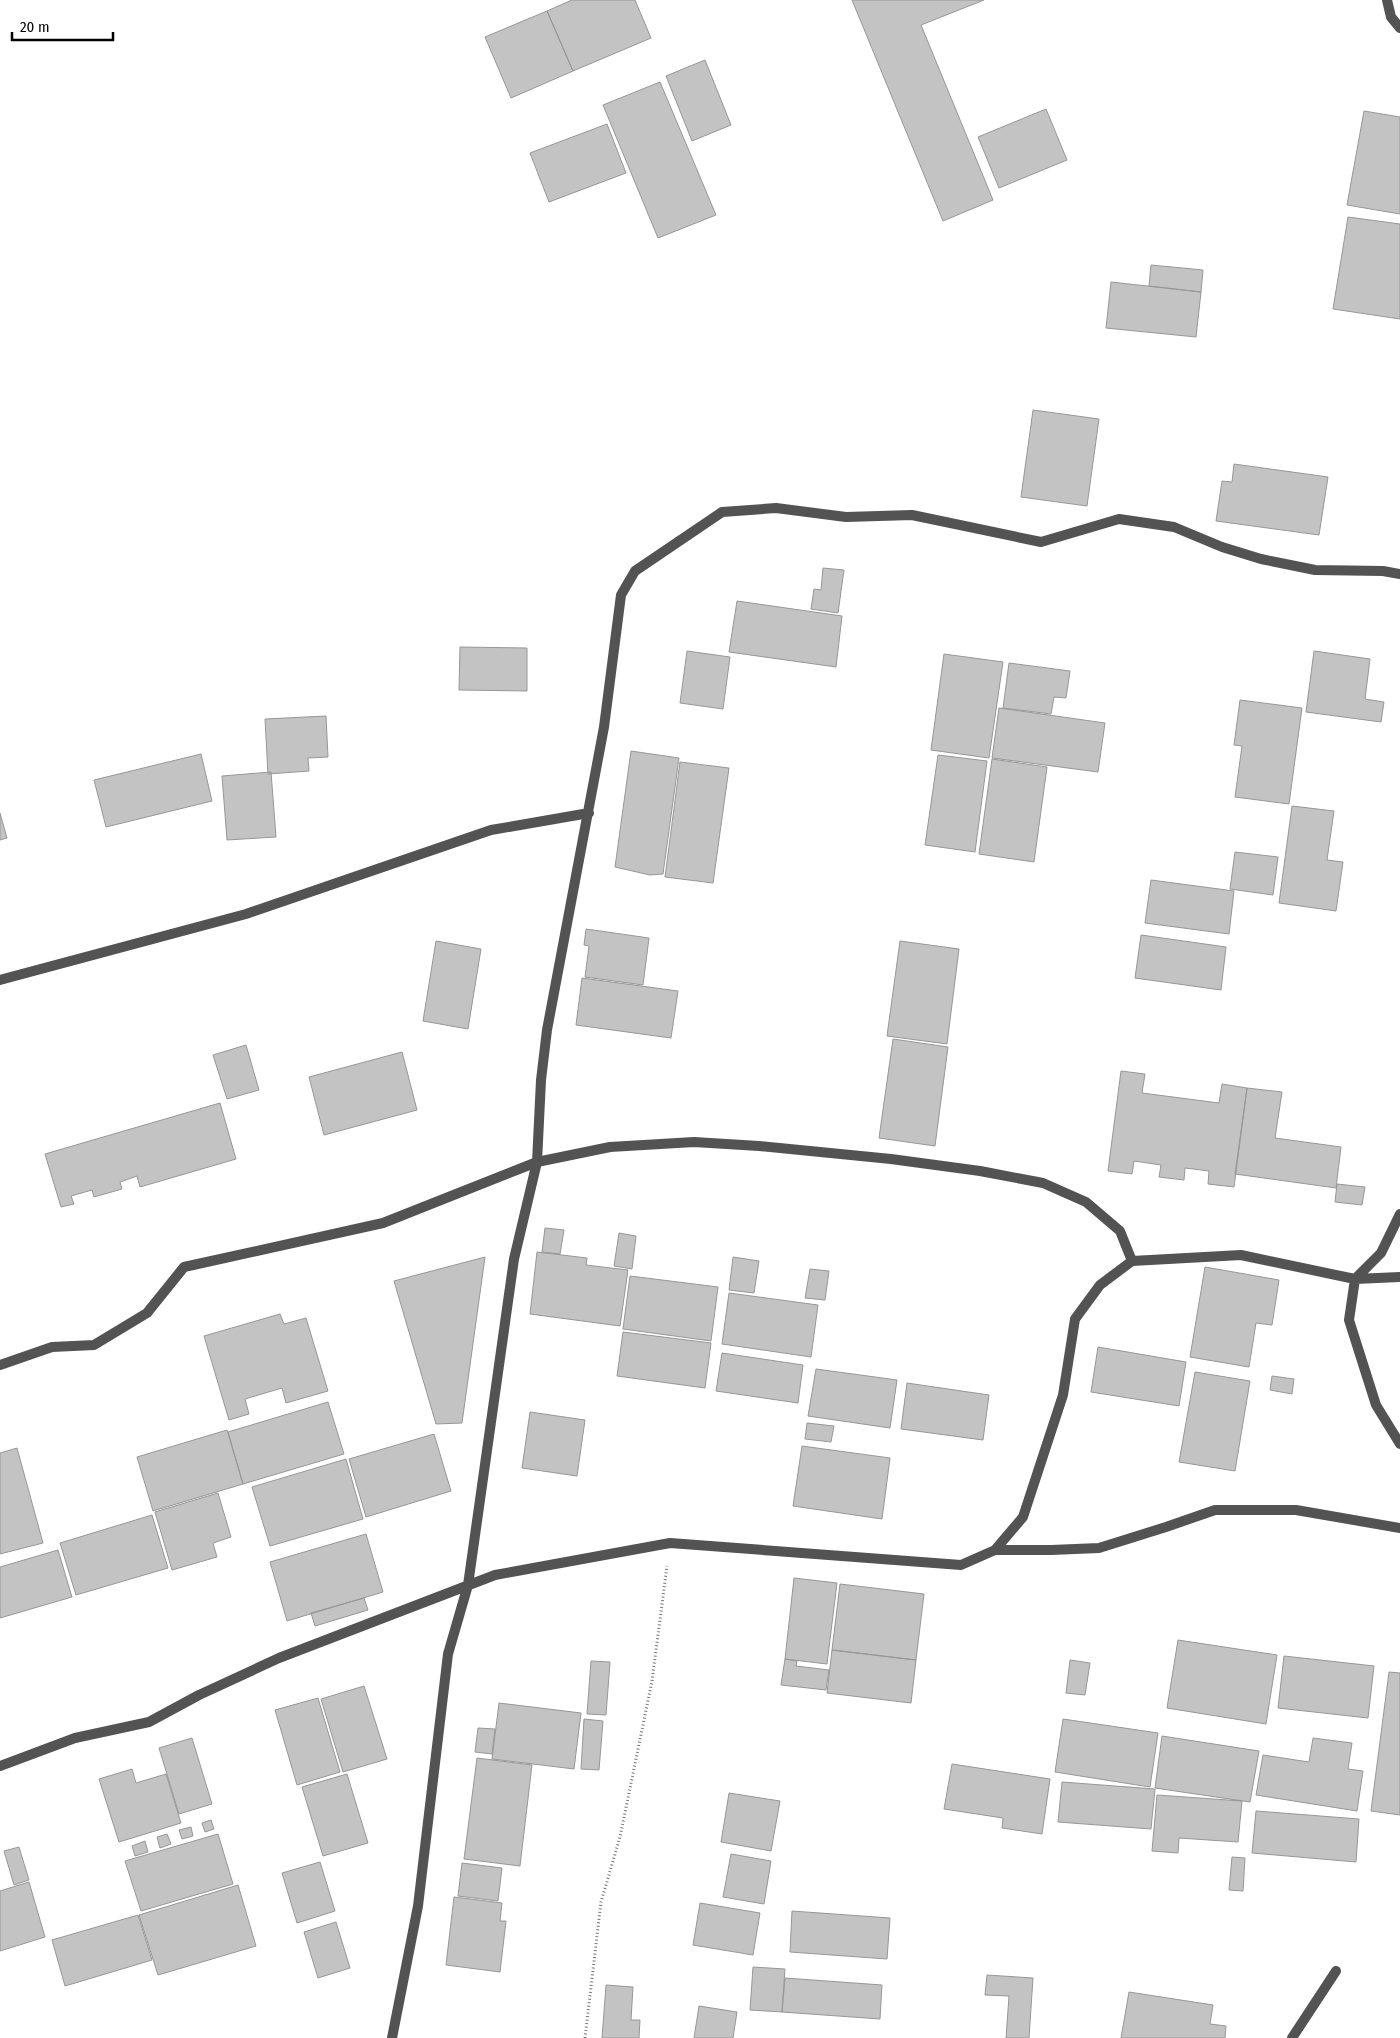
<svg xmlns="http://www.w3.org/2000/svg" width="1400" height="2038" viewBox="0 0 1400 2038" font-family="'Fira Sans Condensed',sans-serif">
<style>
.building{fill:#c3c3c3;stroke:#979797}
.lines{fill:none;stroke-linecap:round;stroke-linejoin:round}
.path{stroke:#757575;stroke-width:3;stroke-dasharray:1 2.5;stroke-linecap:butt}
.minor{stroke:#535353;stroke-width:10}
</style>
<rect width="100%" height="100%" fill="#fff"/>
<path class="building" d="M572,0H635L651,38L573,71L547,11Z
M852,0H984L921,25L993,200L943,221Z
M547,11L573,71L511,98L485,37Z
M705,60L731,125L692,141L666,76Z
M660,82L716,215L658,238L603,105Z
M1046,109L1067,160L999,188L978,137Z
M1364,111L1400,117V214L1347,205Z
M607,124L626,173L549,202L530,153Z
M1348,217L1400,224V319L1333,309Z
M1151,265L1203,270L1201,292L1149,286Z
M1111,282L1201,292L1196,337L1106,328Z
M1033,410L1099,419L1087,506L1021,497Z
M1234,464L1328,477L1319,535L1216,521L1222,481L1232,482Z
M823,568L844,570L838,613L811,609L814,589L821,590Z
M737,601L842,616L836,667L729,652Z
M460,647L527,648V691L459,690Z
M687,651L730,657L723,709L680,703Z
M1314,651L1370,659L1365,699L1384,702L1381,722L1306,712Z
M944,654L1003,662L989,758L931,750Z
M1009,663L1070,671L1066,698L1054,697L1051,714L1003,708Z
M1240,700L1302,708L1289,804L1235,797L1242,746L1234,745Z
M999,708L1105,723L1098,772L992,758Z
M326,716L328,757L308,758L309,771L268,774L265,719Z
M631,751L679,758L663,874L650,875L615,867Z
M201,754L212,801L106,827L94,780Z
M938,755L987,761L975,852L925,845Z
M992,759L1047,767L1034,862L979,854Z
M680,762L729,768L713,883L665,877Z
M271,772L276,837L227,840L222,776Z
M1292,806L1334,811L1327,860L1343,862L1336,911L1279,903Z
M0,813L7,838L0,840Z
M1235,852L1278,857L1273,895L1230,889Z
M1151,880L1234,891L1229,934L1145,923Z
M586,929L649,938L643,985L585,977L589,946L584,945Z
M1141,935L1226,947L1221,990L1135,978Z
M436,941L481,949L468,1029L423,1021Z
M900,941L959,949L947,1044L887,1036Z
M582,978L678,991L671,1038L576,1025Z
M893,1039L948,1047L935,1146L879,1138Z
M246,1045L259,1090L227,1099L213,1055Z
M402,1052L417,1110L324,1135L309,1077Z
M1121,1071L1145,1074L1142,1093L1219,1103L1222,1084L1247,1088L1234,1187L1208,1184L1209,1171L1185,1168L1184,1180L1159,1177L1161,1165L1134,1161L1132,1174L1108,1171Z
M1247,1088L1282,1092L1275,1138L1341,1147L1336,1188L1235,1174Z
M220,1103L236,1159L140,1187L137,1176L120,1182L122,1189L94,1197L92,1190L71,1196L74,1204L61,1207L45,1154Z
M1337,1184L1365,1187L1362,1205L1335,1202Z
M545,1228L564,1230L560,1254L542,1252Z
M619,1233L636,1236L632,1269L614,1266Z
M537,1252L587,1258L586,1265L628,1270L620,1326L530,1314Z
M485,1257L462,1423L436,1424L394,1281Z
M733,1257L759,1261L754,1293L729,1290Z
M1205,1267L1279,1280L1272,1325L1256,1323L1249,1367L1190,1357Z
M810,1269L829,1271L825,1300L805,1298Z
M630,1276L718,1287L711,1341L623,1329Z
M729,1293L818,1305L811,1357L722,1344Z
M280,1314L284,1324L306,1318L328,1391L286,1403L282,1388L245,1399L249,1414L229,1420L204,1336Z
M623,1332L711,1343L705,1388L617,1376Z
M1098,1347L1186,1362L1179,1406L1091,1392Z
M722,1353L803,1365L798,1403L716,1391Z
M816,1369L897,1380L890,1428L808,1416Z
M1195,1372L1250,1381L1235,1471L1179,1462Z
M1272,1376L1294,1379L1292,1394L1270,1390Z
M907,1383L989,1395L983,1440L901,1429Z
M328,1402L344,1454L243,1484L228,1432Z
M530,1412L585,1420L577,1476L522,1468Z
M807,1423L834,1426L831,1442L805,1439Z
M227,1430L243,1484L153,1511L137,1457Z
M434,1434L451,1491L366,1517L349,1459Z
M802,1446L890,1458L882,1519L793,1506Z
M17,1448L43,1543L0,1554V1453Z
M346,1459L363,1519L270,1546L252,1487Z
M218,1493L231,1537L213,1543L217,1557L172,1570L155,1512Z
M152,1515L168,1568L76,1595L60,1543Z
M366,1534L383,1592L287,1621L270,1562Z
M58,1550L72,1597L0,1618V1567Z
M794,1578L837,1583L827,1664L785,1659Z
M840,1584L924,1594L916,1660L832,1650Z
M364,1598L368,1610L315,1626L311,1613Z
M1178,1640L1277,1655L1266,1724L1167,1708Z
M832,1650L916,1660L911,1703L827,1693Z
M1284,1656L1374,1666L1368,1718L1278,1708Z
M785,1659L797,1661L796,1666L829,1670L826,1690L781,1685Z
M1070,1660L1090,1663L1085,1695L1066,1693Z
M591,1661L610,1662L606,1715L587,1714Z
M1389,1672L1400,1673V1815L1371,1811Z
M364,1686L387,1759L343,1772L321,1699Z
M318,1698L340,1772L297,1785L275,1710Z
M499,1703L581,1713L574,1769L492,1759Z
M584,1719L603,1721L599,1770L581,1769Z
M1063,1719L1158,1733L1150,1787L1055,1772Z
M478,1728L495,1729L492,1754L475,1752Z
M1162,1736L1259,1751L1250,1802L1155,1788Z
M192,1738L212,1804L179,1814L159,1748Z
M1313,1738L1352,1743L1348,1769L1363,1771L1357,1811L1256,1795L1263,1755L1309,1762Z
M477,1758L532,1765L520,1866L464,1859Z
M952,1764L1050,1779L1042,1834L1002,1828L1003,1818L944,1809Z
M132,1769L136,1783L166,1774L181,1823L119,1842L99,1779Z
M347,1774L368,1843L323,1856L302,1787Z
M1062,1782L1155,1789L1151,1829L1058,1822Z
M729,1793L780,1801L771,1851L721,1842Z
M1157,1795L1242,1801L1238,1842L1179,1838L1178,1853L1152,1851Z
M1256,1811L1359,1819L1356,1862L1252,1853Z
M211,1820L214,1829L205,1832L202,1823Z
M191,1827L193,1836L182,1839L179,1830Z
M167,1834L171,1844L160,1848L157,1837Z
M218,1834L233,1884L141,1911L125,1861Z
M145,1841L148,1852L135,1856L132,1846Z
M19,1847L29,1880L14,1885L4,1851Z
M731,1854L771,1861L764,1904L723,1897Z
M1232,1857L1245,1858L1243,1891L1229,1890Z
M320,1862L335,1911L297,1923L282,1873Z
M462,1863L502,1868L498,1901L458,1896Z
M29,1882L45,1937L0,1951V1891Z
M238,1885L256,1946L158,1975L139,1915Z
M454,1897L502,1903L500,1921H506L500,1972L446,1965Z
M700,1903L760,1913L753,1955L693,1945Z
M792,1911L890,1918L887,1959L790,1952Z
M138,1915L152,1960L65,1986L52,1940Z
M336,1922L350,1968L318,1978L304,1932Z
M753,1967L785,1969L782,2012L750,2010Z
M987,1975L1033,1978L1029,2038H1006L1009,1996L985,1995Z
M785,1978L882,1985L880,2019L782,2012Z
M606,1985L633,1987L631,2020H640L639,2038H602Z
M1129,1992L1213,2005L1210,2024L1226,2026L1225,2038H1121Z
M699,2006L737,2012L733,2038H694Z"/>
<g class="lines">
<path class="path" d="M585,2038L601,1902L620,1837L652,1681L667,1566"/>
<path class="minor" d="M1387,0L1391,17L1400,28
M0,980L246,914L491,830L589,813
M1400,1214L1381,1253L1355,1279L1349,1320L1376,1405L1400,1444
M0,1365L52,1347L94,1345L147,1313L184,1267L383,1223L537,1162L610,1147L694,1142L759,1146L891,1159L980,1171L1043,1183L1086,1202L1120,1231L1132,1261
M995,1550L1023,1517L1063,1395L1075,1319L1100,1285L1132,1261L1241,1255L1355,1279L1400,1277
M0,1766L75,1738L149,1722L199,1695L279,1658L495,1575L670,1543L961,1565L995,1550H1051L1099,1548L1166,1527L1215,1510H1296L1400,1528
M392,2038L418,1906L448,1654L468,1585L514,1259L537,1162L541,1080L547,1030L604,727L621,595L635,571L722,512L776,508L846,517L912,515L1041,542L1119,519L1174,527L1222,547L1261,559L1315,570L1383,571L1400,574
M1292,2038L1336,1971"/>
</g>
<path d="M12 32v8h101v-8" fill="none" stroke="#000000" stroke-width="2.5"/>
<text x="20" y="32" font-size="15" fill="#000000" stroke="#ffffff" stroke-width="4" paint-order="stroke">20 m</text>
</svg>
